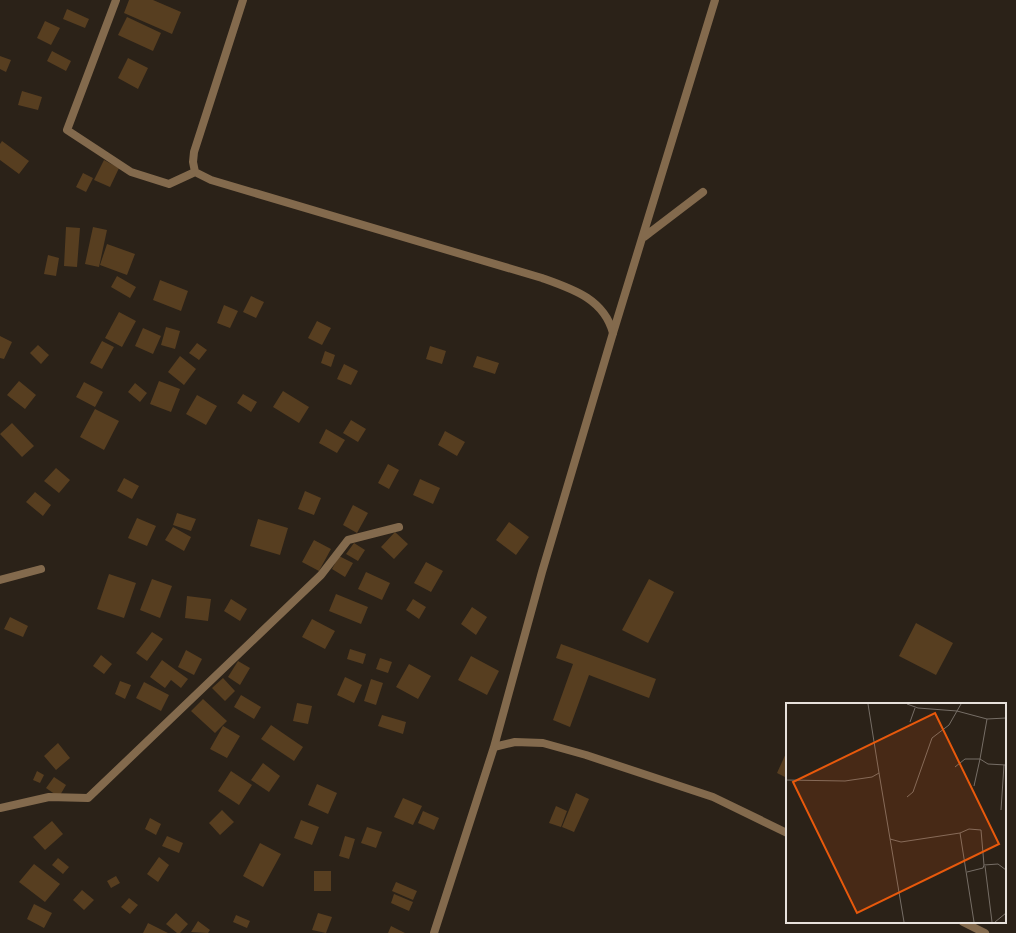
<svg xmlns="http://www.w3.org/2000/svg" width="1016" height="933" viewBox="0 0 1016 933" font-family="'Fira Sans',sans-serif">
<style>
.building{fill:#573e20}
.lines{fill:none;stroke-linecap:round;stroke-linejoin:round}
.lane{stroke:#836a4d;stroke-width:8}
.street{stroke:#836a4d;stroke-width:8}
.inset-road{fill:none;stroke:#766e66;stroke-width:1}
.view{fill:#e8590c;fill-opacity:0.15;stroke:#e8590c;stroke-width:2}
.inset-edge{fill:none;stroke:#e7e1db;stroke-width:2}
</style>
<rect width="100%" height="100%" fill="#2b2218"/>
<path class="building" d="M129,0H153L181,12L172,34L124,13Z
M67,9L89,19L85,28L63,19Z
M127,17L161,33L153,51L118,35Z
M45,21L60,28L51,45L37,38Z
M52,51L71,61L66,71L47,61Z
M0,56L11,60L6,72L0,69Z
M128,58L148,68L138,89L118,78Z
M22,91L42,97L38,110L18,105Z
M2,141L29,161L19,174L0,160V144Z
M104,160L119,168L110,187L94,180Z
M83,173L93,178L86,192L76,187Z
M66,227L80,228L77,267L64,266Z
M93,227L107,230L99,267L85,264Z
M107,244L135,254L127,275L100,265Z
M48,255L59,258L56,276L44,274Z
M117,276L136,287L130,298L111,287Z
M160,280L188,291L181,311L153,300Z
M251,296L264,302L256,318L243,312Z
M224,305L238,311L230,328L217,323Z
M119,312L136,321L122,347L105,338Z
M317,321L331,328L322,345L308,338Z
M166,327L180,331L175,349L161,345Z
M143,328L161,336L153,354L135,346Z
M0,336L12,342L4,359L0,358Z
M102,341L114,347L102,369L90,363Z
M197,343L207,350L199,360L189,353Z
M38,345L49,355L41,364L30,353Z
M430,346L446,351L442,364L426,359Z
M325,351L335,355L331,367L321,363Z
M180,356L196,369L184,385L168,372Z
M477,356L499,363L495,374L473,367Z
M344,364L358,371L351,385L337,379Z
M19,381L36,395L25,409L7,395Z
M159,381L180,389L171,412L150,404Z
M84,382L103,392L95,407L76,397Z
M135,383L147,393L140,402L128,392Z
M283,391L309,407L299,423L273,407Z
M243,394L257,402L251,412L237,403Z
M197,395L217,406L206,425L186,414Z
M95,409L119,421L104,450L80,437Z
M351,420L366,429L358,442L343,433Z
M12,423L34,446L22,457L0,434Z
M326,429L345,440L337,453L319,443Z
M445,431L465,442L457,456L438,445Z
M388,464L399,470L389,489L378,483Z
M56,468L70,480L59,493L44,481Z
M124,478L139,486L132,499L117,491Z
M420,479L440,488L433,504L413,495Z
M305,491L321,498L314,515L298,509Z
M35,492L51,505L43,516L26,502Z
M353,505L368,513L357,533L343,525Z
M177,513L196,519L191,531L173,525Z
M137,518L156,526L147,546L128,538Z
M258,519L288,528L280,555L250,546Z
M509,522L529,537L516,555L496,540Z
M173,527L191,537L184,551L165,540Z
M395,532L408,544L394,559L381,547Z
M314,540L331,549L319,571L302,562Z
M354,543L365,550L358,561L346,554Z
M339,556L353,563L345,577L332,569Z
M426,562L443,571L431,592L414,583Z
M366,572L390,583L382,600L358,589Z
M109,574L136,583L124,618L97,609Z
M152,579L172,586L160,618L140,610Z
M649,579L674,592L648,643L622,630Z
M336,594L368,607L361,624L329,611Z
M187,596L211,599L208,621L185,618Z
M231,599L247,609L240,621L224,611Z
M413,599L426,607L419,619L406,610Z
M472,607L487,617L476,635L461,624Z
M10,617L28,626L23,637L4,629Z
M312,619L335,631L325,649L302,637Z
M916,623L953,643L936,675L899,656Z
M152,632L163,639L147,661L136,653Z
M561,644L656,679L649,698L589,675L570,727L553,720L573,664L556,658Z
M350,649L366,654L363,664L347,659Z
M186,650L202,659L194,675L178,667Z
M101,655L112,664L104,674L93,666Z
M471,656L499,671L487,695L458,680Z
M380,658L392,662L388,673L376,669Z
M162,660L188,679L181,688L171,680L165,688L150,677Z
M238,661L250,668L240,685L228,677Z
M409,664L431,676L418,699L396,687Z
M345,677L362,685L354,703L337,695Z
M223,678L235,691L225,701L212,688Z
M371,679L383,683L376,705L364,701Z
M120,681L131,685L125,699L115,694Z
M144,682L169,695L161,711L136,698Z
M241,695L261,707L254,719L234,707Z
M203,699L227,721L215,733L191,711Z
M297,703L312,706L308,724L293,721Z
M382,715L406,722L403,734L378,726Z
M271,725L303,747L294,761L261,739Z
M223,726L240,736L227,758L210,749Z
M58,743L70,758L56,770L44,756Z
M787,751V778L777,773Z
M263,763L280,776L269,792L251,780Z
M37,771L44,775L40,783L33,780Z
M231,771L252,785L239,805L218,791Z
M54,777L66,785L59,797L46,788Z
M317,784L337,793L328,814L308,805Z
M576,793L589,799L574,832L562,827Z
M403,798L422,806L413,825L394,817Z
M556,806L567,811L561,827L549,823Z
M222,810L234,822L220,835L209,823Z
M423,811L439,818L434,830L418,823Z
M150,818L161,824L156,835L145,829Z
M301,820L319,827L312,845L294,838Z
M52,821L63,834L45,850L33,837Z
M367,827L382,832L376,848L361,843Z
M167,836L183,843L179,853L162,846Z
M345,836L355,839L349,859L339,856Z
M260,843L281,854L263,887L243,876Z
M159,857L169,865L158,882L147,874Z
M58,858L69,867L63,874L52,865Z
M34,864L60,884L45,902L19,882Z
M314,871H331V891H314Z
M116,876L120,883L111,888L107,881Z
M396,882L417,891L413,900L392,891Z
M82,890L94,900L84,910L73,900Z
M394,894L413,902L409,911L391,903Z
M129,898L138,905L130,914L121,907Z
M34,904L52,913L44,928L27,919Z
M176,913L188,924L180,933H177L166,924Z
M318,913L332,917L326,933L312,930Z
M236,915L250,921L247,928L233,922Z
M198,921L210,930L208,933L191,932Z
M148,923L168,933H143Z
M391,926L405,933H388Z"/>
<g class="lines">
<path class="lane" d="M644,237L703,192
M613,333L715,0"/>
<path class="street" d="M116,0L67,130L131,172L169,184L195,172
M243,0L194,152L193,162L195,172L211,180L542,278C573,289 604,299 613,333L542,572L494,747
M0,580L41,569
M0,808L49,797L88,798L321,575L348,540L399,527
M963,922L985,933
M434,933L494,747L515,742L543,743L586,755L713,797L787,833"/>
</g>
<g transform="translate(786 703)">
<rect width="220" height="220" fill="#2b2218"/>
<path class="inset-road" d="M121,1L132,5L171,8L201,16L220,15M201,16L194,56L202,61L220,62M124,19L129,5M169,64L179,56H194L188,83M93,70L118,219M0,77L59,78L86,74L93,70L82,1M121,94L127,89L146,35L163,22L175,1M215,107L218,62M174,130L183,126L195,127L198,162M104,136L115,139L174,130L188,219M199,163L206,219M181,169L197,165L198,162L212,161L220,167M209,219L220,210"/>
<path class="view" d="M149,10L213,141L71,210L7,79Z"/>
<rect width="220" height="220" class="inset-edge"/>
</g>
</svg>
